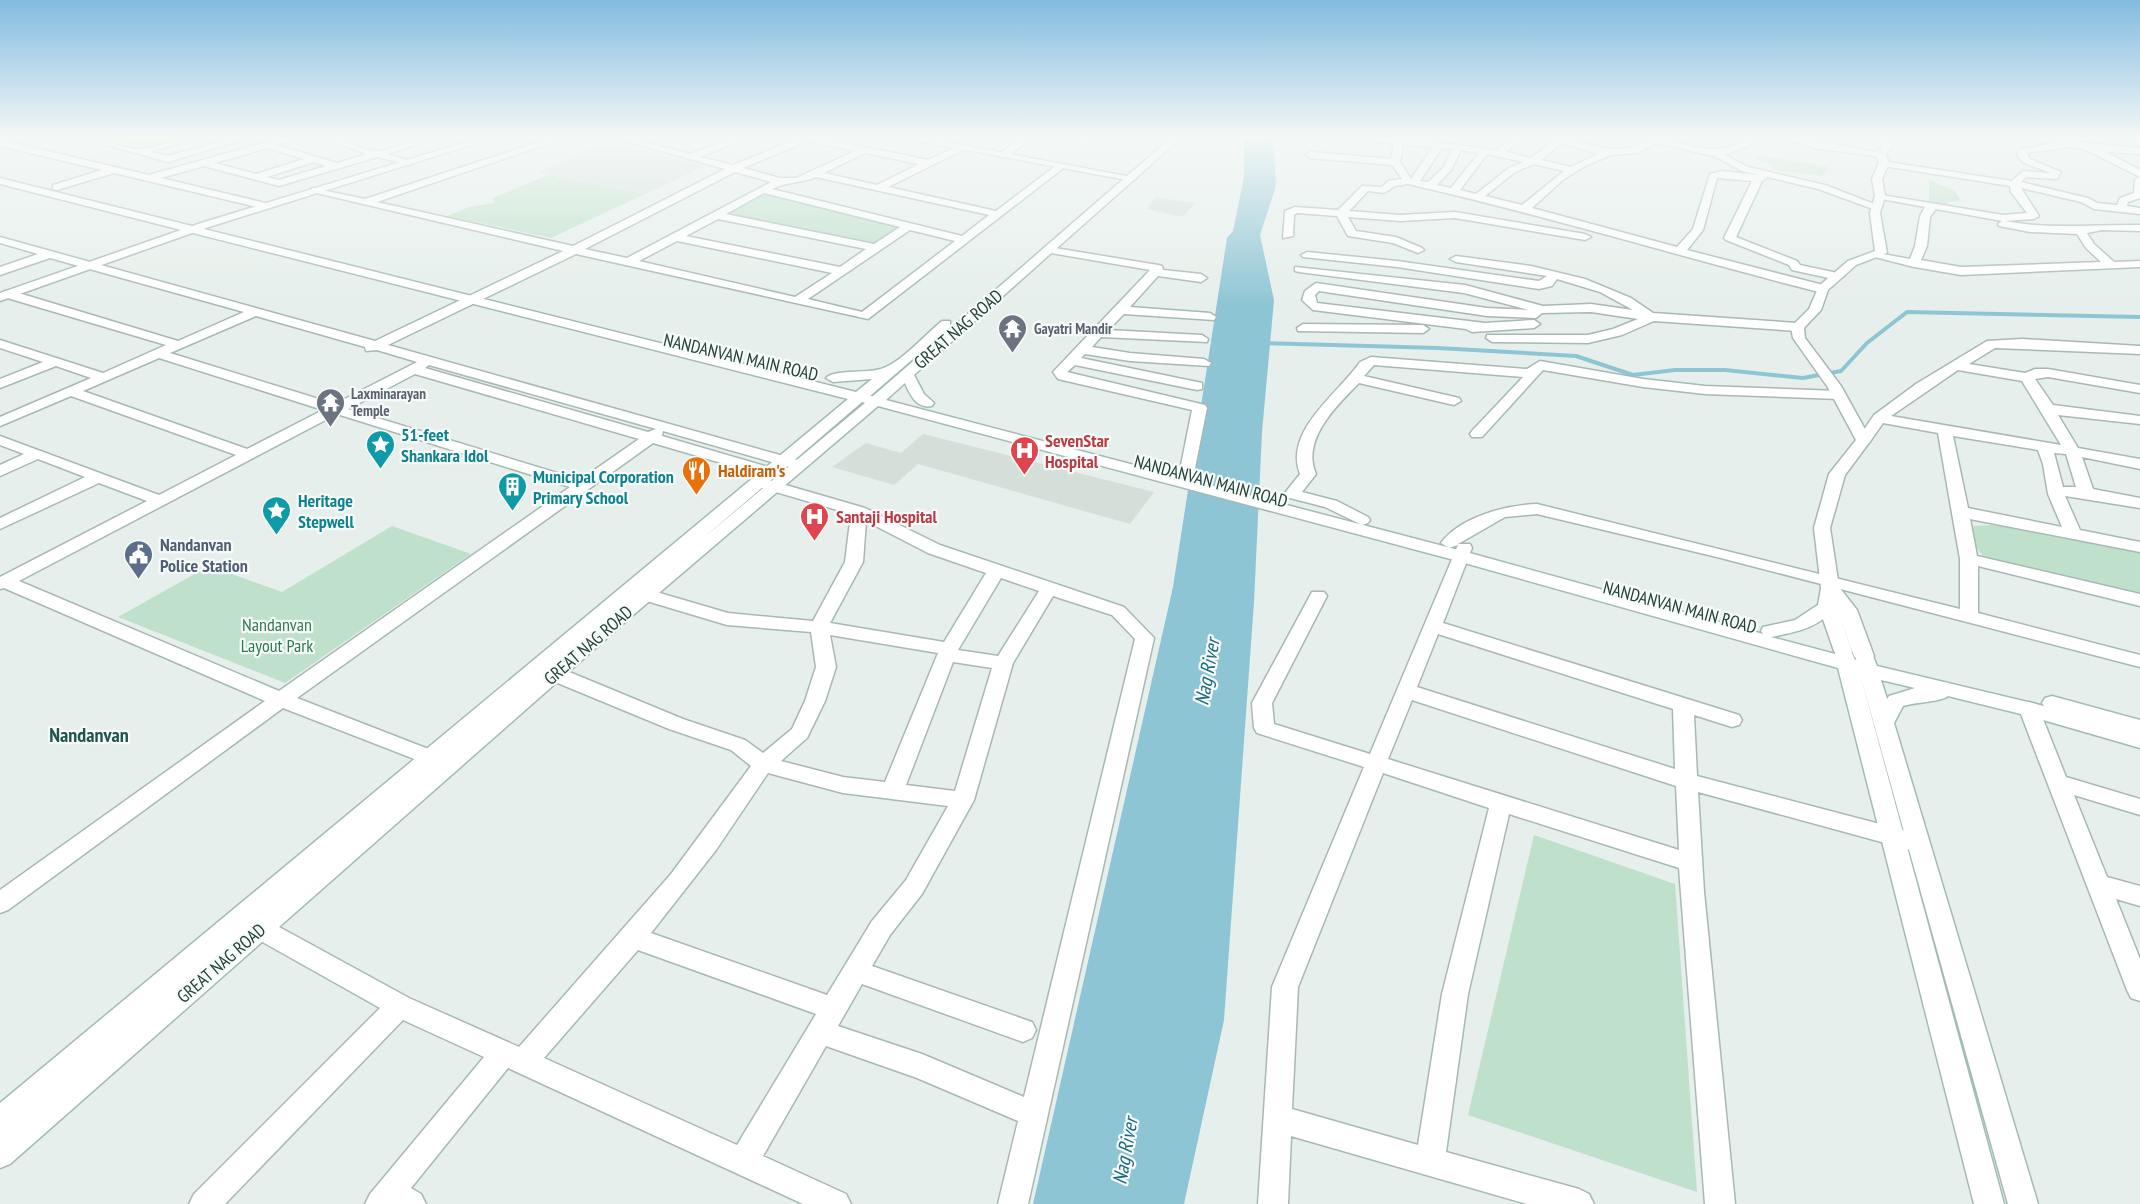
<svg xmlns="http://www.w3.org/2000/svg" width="2140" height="1204" viewBox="0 0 2140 1204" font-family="'PT Sans Narrow',sans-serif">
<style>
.built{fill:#d4dfda}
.green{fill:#bfe0ca}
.water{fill:#8ec5d4}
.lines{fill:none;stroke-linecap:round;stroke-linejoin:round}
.stream{stroke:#8ec5d4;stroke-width:4}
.minor-casing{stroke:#a8b8b3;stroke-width:3}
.tertiary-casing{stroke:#a8b8b3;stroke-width:3}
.secondary-casing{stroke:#a4bbb4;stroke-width:3}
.minor{fill:#fff;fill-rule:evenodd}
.tertiary{fill:#fff;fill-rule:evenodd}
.secondary{fill:#fff;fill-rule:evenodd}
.labels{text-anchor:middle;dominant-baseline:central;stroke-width:4.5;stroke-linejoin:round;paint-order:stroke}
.far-worship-label{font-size:15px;font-weight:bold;fill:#5b616d;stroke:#f7fbf9;text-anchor:start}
.street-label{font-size:18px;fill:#24423c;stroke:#f7fbf9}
.culture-label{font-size:18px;font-weight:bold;fill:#0d838f;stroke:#f7fbf9;text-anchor:start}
.health-label{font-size:18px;font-weight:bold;fill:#be3a42;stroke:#f7fbf9;text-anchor:start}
.food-label{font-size:18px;font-weight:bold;fill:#c56008;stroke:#f7fbf9;text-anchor:start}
.service-label{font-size:18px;font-weight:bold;fill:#4e5e75;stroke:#f7fbf9;text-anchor:start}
.park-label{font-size:18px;fill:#2d7a4f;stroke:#f7fbf9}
.water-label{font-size:20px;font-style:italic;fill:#1c6980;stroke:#f7fbf9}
.neighbourhood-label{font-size:20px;font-weight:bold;fill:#1f554b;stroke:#f7fbf9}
</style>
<rect width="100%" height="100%" fill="#e6efeb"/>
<path class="built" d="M611,142L705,166L645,194L538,172Z
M1156,197L1160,198L1196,203L1182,217L1147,209Z
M923,434L1154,492L1130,524L918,464L894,485L832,467L866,443L901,453Z"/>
<path class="green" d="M103,137H186L147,148Z
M1756,155L1830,167L1821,176L1775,170L1767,162L1759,160Z
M548,175L645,194L551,238L447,216L469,207L494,203L493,198Z
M1929,180L1955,191L1961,201L1948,202L1946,206L1929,202Z
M764,192L902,226L873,245L723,214Z
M1994,525L2140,553V596L1983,556L1975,546L1971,530L1974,526Z
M392,526L471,554L285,683L118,617L209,566L282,592Z
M1534,835L1675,884L1697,1192L1468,1115Z"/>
<path class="water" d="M1244,137H1273L1276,186L1260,235L1274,300L1262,432L1254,602L1224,1020L1184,1204H1033L1173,587L1227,238L1233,231L1244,177Z"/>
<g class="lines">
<path class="stream" d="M1264,343L1438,348L1576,356L1633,375L1675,370H1725L1803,378L1841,371L1867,343L1907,312L2140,317"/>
<defs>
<path id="minor" d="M78,137C99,137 118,148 139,149C158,149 178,137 199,137L150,152L168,156L237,137H252L168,162Z
M285,137H300L277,145L337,163L367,154L319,137C339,137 363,151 378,151C399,149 417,137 438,137L387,154L410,161V165L377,157L279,186L204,166L161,178L270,204L271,206L266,209L114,173L57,190L53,189V185L102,170L0,146V140L149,175ZM267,148L304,159L256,174L215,163ZM314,162L326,166L279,180L267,177Z
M554,137H568L377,202L573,246L725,169L612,137H627L690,154L736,137H749L700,157L733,165L797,139L796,137H815L928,160L960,145L963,146V150L888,187L996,211L1058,164L1066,166L868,319L576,254L388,345L805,462L808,465L800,470L663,431L662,436L792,474L794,477L786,482L653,443L297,698L449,757L453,762L449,767L442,770L435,767L283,708L8,910L0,913V890L265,701L4,588L0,589V577L147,501L99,483L0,529V518L85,477L38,459L0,476V465L24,454L0,445V436L159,495L236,455L71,396L0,426V417L91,378L56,366L0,388V379L43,362L0,348V340L103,373L166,345L4,297V291H12L178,341L244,312L50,258L0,275V267L38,254L0,243V237L375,341L563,251L312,192V188L365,199ZM808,141L855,151L796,178H780L743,168ZM865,153L919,164L877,185L824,173ZM735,172L771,182L627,258L585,249ZM816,177L989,215L962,236L772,189C786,182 801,183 816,177ZM764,193L900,227L874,244L726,214ZM718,219L866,249L840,267L686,236ZM910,230L955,241L862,312L808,299ZM677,241L832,273L795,297L639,261ZM256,316L365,347L366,351L377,350L417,362L335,404L170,353ZM159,358L323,410L247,449L83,391ZM429,365L656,429L648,432L425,368ZM415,374L639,439L580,480L348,409ZM337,414L570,487L279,691L19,581Z
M1023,137H1034L1006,157H1000V153Z
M1047,137L1088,140L1101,137L1090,146Z
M1346,137L1399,138L1497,150L1514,137H1524L1506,152L1531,158L1554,141L1547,137C1584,137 1610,161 1647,141L1640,137C1674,137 1710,160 1742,142V137H1752L1750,145L1725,155L1748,167L1825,185L1882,207L1873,209L1818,189L1768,177L1762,181L1736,237L1797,261L1800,265L1842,274L1844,276L1838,280L1792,270L1789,265L1726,240L1724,238L1752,181L1717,178L1703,230L1687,250L1827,286V292L1823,293C1684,258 1549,216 1408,184L1395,186L1384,193L1368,191L1349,211L1400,215L1455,212L1585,234L1591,237L1585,240L1455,218L1400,221L1348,217L1356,231L1396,237L1422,248L1424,250L1418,253L1393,243L1348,236L1337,216L1297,213L1294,215L1293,236L1283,238L1285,211L1295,207L1338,210L1362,186L1382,187L1388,181L1402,179L1392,165L1311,158L1306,155L1311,152L1391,159L1394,144ZM1562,143L1598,154L1571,167L1541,160ZM1657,143L1714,156L1742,171L1758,175L1722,171L1710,174L1693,229L1677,247L1532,208L1564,179L1585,166L1611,155L1638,153ZM1403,145L1433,147L1411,179L1400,162ZM1442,148L1452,149L1444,167L1428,182L1420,181ZM1461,150L1479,153L1451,188L1437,185L1451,170ZM1487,154L1524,162L1509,168L1476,194L1460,190ZM1534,164L1564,171L1522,205L1485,196L1515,172Z
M1780,137H1796L1886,154L1881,157L1815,148Z
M2076,140L2095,146L2140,170V177L2078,146L2027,153L2030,159L2061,172L2057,179L2026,177L2021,182L2088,198L2097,203L2117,205L2120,198L2134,193L2135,180L2140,177V198L2128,202L2127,206L2140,208V214L2094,209L2081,202L2021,188L2039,216L2034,219L2005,221C2052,230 2093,224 2140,225V231L2102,230L2087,233L2094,244L2114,262L2140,261V267L1961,275L1914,267L1871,256L1877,253L1910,259L1915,246L1920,216L1925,207L1876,198V194L2003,215L2027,213L2011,192L2010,186L1884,166L1881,165V161L2012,181L2023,171L2051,173L2024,163L2017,155L2020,149ZM1936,209L2002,221L1998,224L1999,226L2030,232L2077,234L2086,248L2101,262L1961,267L1921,260L1927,246L1930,217Z
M1049,247L1158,265L1162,266L1163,270L1201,274L1207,278L1201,282L1158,276L1130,307L1210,313L1216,317L1214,320L1124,314L1108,330L1202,335L1208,339L1207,342L1101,337L1092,347L1130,353L1204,359L1211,363L1209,366L1130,361L1085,354L1081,358L1202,383V389L1197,390L1075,365L1067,372L1205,405L1207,408L1193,478L1187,480L1179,475L1192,410L1058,379L1053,372L1150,270L1045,252L1043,250Z
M1307,252L1397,261L1539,281L1547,276L1456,262L1450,259L1456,256L1531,266L1585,279L1631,298L1653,313L1797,323L1803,327L1797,331L1654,321L1622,335L1588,343L1492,342L1486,338L1487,335H1588L1613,329L1638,319L1591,312L1542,313L1536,318L1487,316L1319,291L1315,295L1317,303L1485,323L1534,320L1540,324L1534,328L1472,332L1466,329L1313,310L1302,300L1305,291L1316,283L1487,308L1529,310L1464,293L1299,272L1295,271V267L1465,285L1543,306L1591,304L1633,310L1600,292L1557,279L1552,286L1539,289L1397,267L1303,257L1301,255Z
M1303,324L1423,325L1429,329L1423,333L1298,331L1297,328Z
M2022,339L2140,346V354L1995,348L1969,364L2025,373L2035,369H2048L2140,385V393L2048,377L2035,379L2053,405L2140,416V424L2058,415L2078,448L2140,459V469L2082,457L2093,489L2140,498V508L2065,496L2080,530L2140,542V552L1970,519L1977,556L2140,594V606L1978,566V613L2140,655V667L1717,557L1537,514L1505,517L1458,544H1470L1472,548L1443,623L1739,715L1742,720L1739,725L1732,727L1694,715L1697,776L1918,834L1926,837L1929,843L1926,849L1918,852L1698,792L1704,892L1735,1204H1705L1679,868L1509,814L1468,994L1446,1152L1579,1189L1589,1194L1594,1204H1527L1291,1136L1288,1204H1258L1272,987L1364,767L1257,733L1254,728L1252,703L1312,592H1324L1327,596L1272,703L1274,724L1370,754L1458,545L1449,548L1441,543C1460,517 1506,505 1537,504L1960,609V559L1938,433L1883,423L1869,443L1864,444L1857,440L1874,415L1916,384L1987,341ZM1958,370L2022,381L2061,445L1891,416ZM1953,436L2038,450L2043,464L2048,494L2062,527L1968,508ZM2054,453L2066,454L2076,487H2063ZM1438,634L1673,709L1675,769L1417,687ZM1412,700L1676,786L1679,850L1388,759ZM1383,773L1489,808L1442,994L1418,1145L1292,1109L1298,987Z
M1371,357L1527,369L1540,361L1643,379L1705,386L1839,391L1846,395L1839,399L1705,394L1643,387L1543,370L1482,437H1472L1470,434L1472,431L1523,377L1374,365L1364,376L1459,398L1461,401L1454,405L1359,383C1336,406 1301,440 1316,474L1302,492L1337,501L1368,517L1370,520L1368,523L1362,525L1325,507L1286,497L1284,494L1300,474C1283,431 1339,393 1360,362Z
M758,477L865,508L940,545L1124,607L1154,638L1028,1204H998L1018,1121L917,1078L826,1046L763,1156L846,1194L851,1204H803L508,1068L411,1188L421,1194L426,1204H365L370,1194L484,1057L403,1020L225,1204H189L194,1194L380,1008L252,936L249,929L252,922L261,919L270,922L409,998L519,1047L671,874L751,766L731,750L669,729L548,679L545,674L548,669H562L683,719L745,740L763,753L792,729L805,701L816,667L811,632L727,625L640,599L637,595L646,589L728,613L813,621L845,562L851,514L752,485L750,482L752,479ZM866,521L928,553L986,573L944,642L830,623L863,562ZM1001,578L1039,591L998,656L958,650ZM1053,596L1112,615L1135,639L1024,1097L922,1054L838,1026L862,984L1023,1042L1032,1038L1036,1030L1032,1022L872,966L890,935L922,894L974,800L1013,663ZM830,635L938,653L885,782L843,777L781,761L807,738L825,701L836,667ZM953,662L992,668L955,791L906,785ZM768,773L843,793L948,806L906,880L872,921L827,995L651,933L716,850ZM638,950L816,1014L737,1145L544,1058Z
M2029,702L2036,704L2039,709L2066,777L2140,799V815L2074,795L2107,877L2140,886V906L2116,899L2140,959V1001L2131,998L2127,990L2019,709L2022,704Z"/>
<path id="tertiary" d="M482,137H496L209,227L0,301V293L201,223Z
M898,137H919L1137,178L1132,181Z
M1881,137H1891V148L1886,154L1889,163L1882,179L1885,196L1880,213L1887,253L1856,265L1828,290L1821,310L1804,328L1805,338L1841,386L1871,440L1845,475L1830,528L1839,587L1857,610L1874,656L1871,660H1857L1854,656L1837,609L1852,651L1850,655H1836L1834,651L1818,605L1821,588L1814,528L1829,474L1856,440L1827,386L1793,338L1791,327L1809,309L1819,286L1848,261L1875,251L1870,213L1875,196L1872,179L1879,163L1876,154L1881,148Z"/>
<path id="secondary" d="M1172,137H1182L914,375L924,394L934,403L932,406C917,409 910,395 905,383L886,400L1466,552L1763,634L1761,631L1763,627L1795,620L1827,599L1836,605C1821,628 1796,632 1771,637L1835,654L1844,649L1851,651L1855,660L1866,655L1873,656L1877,666L2044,706L2042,703L2045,698L2052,696L2140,720V748L2029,716L1948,696C1941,702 1916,702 1903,706L1894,723L2038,1204H2008L1860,674L2004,1204H1974L1838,668L1454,560L878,406L632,616L10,1164L0,1168V1103L848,399L0,184V178L856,392L872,379L833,382L826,378C836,368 870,375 886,367C904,359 926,334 942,321H950V327L870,396H873ZM862,402L865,403L701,540ZM1881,680L1915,688L1889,696L1887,699Z
M2019,137L2140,148V154L2092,151Z"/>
</defs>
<use href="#minor" class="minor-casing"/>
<use href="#tertiary" class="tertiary-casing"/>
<use href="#secondary" class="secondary-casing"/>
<use href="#minor" class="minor"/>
<use href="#tertiary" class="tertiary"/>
<use href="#secondary" class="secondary"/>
</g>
<linearGradient id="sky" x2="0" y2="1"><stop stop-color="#84bbe0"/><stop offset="0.45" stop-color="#f4f8f6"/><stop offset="1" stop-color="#f4f8f6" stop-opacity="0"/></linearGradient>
<rect width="2140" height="306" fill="url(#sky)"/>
<defs>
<symbol id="temple-pin" viewBox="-11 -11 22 30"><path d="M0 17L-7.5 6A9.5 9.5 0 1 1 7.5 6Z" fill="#6b7280" stroke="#f7fbf9"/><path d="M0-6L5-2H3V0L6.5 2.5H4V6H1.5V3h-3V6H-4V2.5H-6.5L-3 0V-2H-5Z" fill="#fff"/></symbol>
<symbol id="sight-pin" viewBox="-11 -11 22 30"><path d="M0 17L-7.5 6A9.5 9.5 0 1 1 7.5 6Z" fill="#0f9aa8" stroke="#f7fbf9"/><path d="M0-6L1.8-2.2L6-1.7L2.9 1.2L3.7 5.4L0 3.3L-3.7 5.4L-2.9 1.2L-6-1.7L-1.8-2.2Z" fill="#fff"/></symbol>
<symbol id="hospital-pin" viewBox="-11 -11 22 30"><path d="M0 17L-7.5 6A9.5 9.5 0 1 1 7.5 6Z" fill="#e0444e" stroke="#f7fbf9"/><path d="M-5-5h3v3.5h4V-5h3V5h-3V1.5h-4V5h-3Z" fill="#fff"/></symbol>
<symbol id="restaurant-pin" viewBox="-11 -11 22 30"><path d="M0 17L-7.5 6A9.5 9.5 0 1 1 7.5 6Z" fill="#e8710a" stroke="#f7fbf9"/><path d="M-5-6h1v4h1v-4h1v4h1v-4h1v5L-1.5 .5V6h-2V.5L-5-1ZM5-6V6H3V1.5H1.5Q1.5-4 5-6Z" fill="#fff"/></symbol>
<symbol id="building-pin" viewBox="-11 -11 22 30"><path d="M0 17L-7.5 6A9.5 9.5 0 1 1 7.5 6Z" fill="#0f9aa8" stroke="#f7fbf9"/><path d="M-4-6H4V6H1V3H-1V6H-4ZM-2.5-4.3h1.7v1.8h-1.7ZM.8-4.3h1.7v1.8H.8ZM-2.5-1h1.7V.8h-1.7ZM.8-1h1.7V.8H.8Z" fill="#fff"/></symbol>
<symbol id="civic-pin" viewBox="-11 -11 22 30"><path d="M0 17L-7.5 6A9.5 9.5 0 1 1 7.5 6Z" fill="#5c6f8a" stroke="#f7fbf9"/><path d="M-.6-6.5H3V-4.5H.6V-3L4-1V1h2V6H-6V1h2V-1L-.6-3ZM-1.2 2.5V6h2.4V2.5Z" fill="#fff"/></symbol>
</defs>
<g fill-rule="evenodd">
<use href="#temple-pin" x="996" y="312" width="33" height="45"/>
<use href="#temple-pin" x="314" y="386" width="33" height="45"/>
<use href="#sight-pin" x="364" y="428" width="33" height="45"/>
<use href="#hospital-pin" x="1008" y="434" width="33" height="45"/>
<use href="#restaurant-pin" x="680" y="454" width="33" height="45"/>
<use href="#building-pin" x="496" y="470" width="33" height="45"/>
<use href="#sight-pin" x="260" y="494" width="33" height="45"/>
<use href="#hospital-pin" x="798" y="500" width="33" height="45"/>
<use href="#civic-pin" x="122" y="538" width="33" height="45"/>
</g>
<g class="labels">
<g class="far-worship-label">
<text x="1034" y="328">Gayatri Mandir</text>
<text x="351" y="393">Laxminarayan<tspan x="351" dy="17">Temple</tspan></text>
</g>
<g class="street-label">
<text transform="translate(958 329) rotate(-41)">GREAT NAG ROAD</text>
<text transform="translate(741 357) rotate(13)">NANDANVAN MAIN ROAD</text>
<text transform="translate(1211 481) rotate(15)">NANDANVAN MAIN ROAD</text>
<text transform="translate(1680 607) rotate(15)">NANDANVAN MAIN ROAD</text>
<text transform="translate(588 645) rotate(-41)">GREAT NAG ROAD</text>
<text transform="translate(221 963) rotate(-41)">GREAT NAG ROAD</text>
</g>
<g class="culture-label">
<text x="401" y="434">51-feet<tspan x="401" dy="21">Shankara Idol</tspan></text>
<text x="533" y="476">Municipal Corporation<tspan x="533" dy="21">Primary School</tspan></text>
<text x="298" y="500">Heritage<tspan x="298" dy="21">Stepwell</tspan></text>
</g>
<g class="health-label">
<text x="1045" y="440">SevenStar<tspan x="1045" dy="21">Hospital</tspan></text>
<text x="836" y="516">Santaji Hospital</text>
</g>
<g class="food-label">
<text x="718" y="470">Haldiram's</text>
</g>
<g class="service-label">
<text x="160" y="544">Nandanvan<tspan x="160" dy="21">Police Station</tspan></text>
</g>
<g class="park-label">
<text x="277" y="624">Nandanvan<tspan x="277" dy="21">Layout Park</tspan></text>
</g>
<g class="water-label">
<text transform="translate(1207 672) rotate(-80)">Nag River</text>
<text transform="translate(1125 1151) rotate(-80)">Nag River</text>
</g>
<g class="neighbourhood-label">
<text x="89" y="735">Nandanvan</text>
</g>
</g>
</svg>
